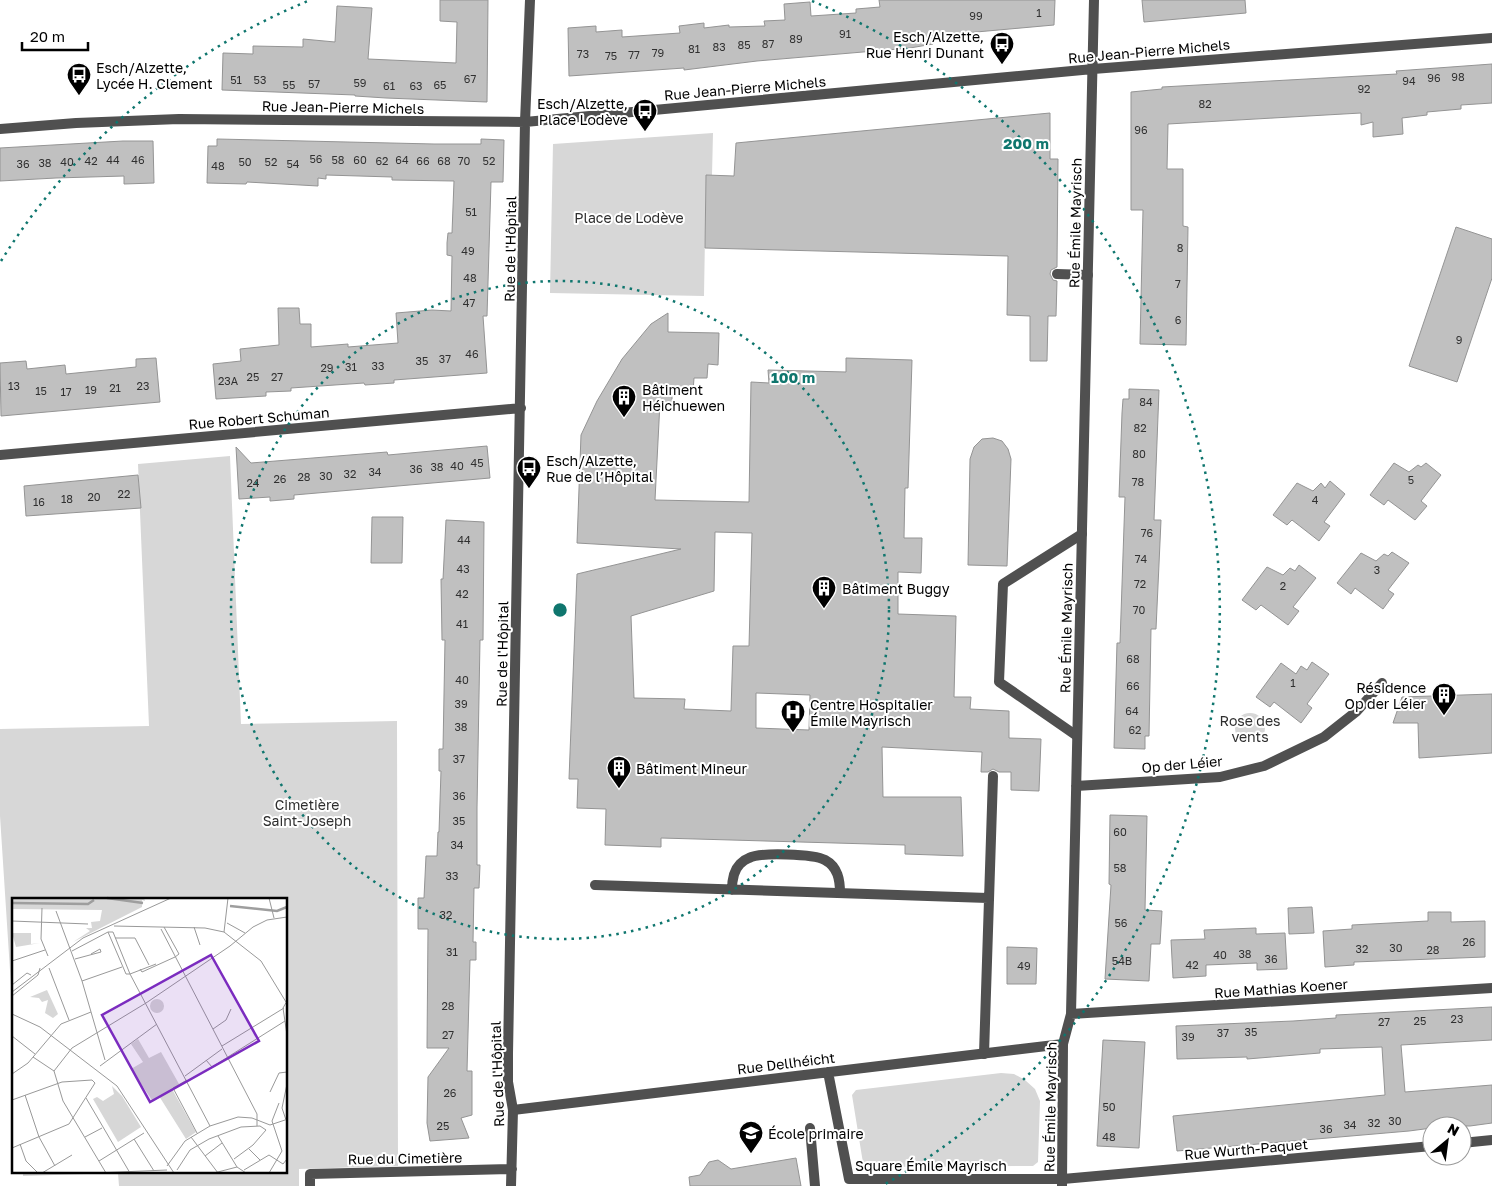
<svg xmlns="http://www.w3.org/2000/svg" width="1492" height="1186" viewBox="0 0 1492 1186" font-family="'Golos Text',sans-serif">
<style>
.green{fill:#d7d7d7}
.building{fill:#c0c0c0;stroke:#949494;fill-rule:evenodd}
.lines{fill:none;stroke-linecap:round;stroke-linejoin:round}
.lane{stroke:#505050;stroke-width:10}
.street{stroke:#505050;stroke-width:10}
.ring{fill:none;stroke:#0f766e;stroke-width:2.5;stroke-dasharray:2.5 5}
.labels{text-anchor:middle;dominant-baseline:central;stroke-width:4;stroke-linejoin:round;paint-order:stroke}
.number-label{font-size:11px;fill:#303030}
.poi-label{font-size:14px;fill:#000;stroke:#fff;text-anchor:start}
.street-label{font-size:14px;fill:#000;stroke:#fff}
.park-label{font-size:14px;fill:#2e2e2e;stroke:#fff}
.inset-river{fill:none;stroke:#9e9e9e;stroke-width:2.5}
.inset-road{fill:none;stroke:#999;stroke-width:1}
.view{fill:#7b2cbf;fill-opacity:0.15;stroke:#7b2cbf;stroke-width:2.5}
.inset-edge{fill:none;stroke:#000;stroke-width:2.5}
.centre{fill:#0f766e;stroke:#fff;stroke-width:2.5}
.ring-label{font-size:15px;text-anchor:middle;font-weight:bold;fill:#0f766e;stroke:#fff;stroke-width:4;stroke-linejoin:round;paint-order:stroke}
</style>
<rect width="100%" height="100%" fill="#fff"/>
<path class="green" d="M713,133L712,175H706L704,296L550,293L553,144Z
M230,456L241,724L397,721L398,1166L299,1169V1186H119L118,1173L23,1176V1172H286V900H14V1032L0,816V729L149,726L138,464Z
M1235 728a15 15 0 1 1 30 0a15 15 0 1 1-30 0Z
M1001,1073L1014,1074L1025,1080L1035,1089L1040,1101L1038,1162L1033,1166L869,1167L863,1163L852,1095L856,1090Z"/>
<path class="building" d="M440,0H488L487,102L386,98L355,96V95L222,90L223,53L253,54V46L303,47V39L335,42L337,6L372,8L368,59L456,63L457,22L440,21Z
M879,0H1055L1054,25L932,36L933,44L910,48L757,61L684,70V68L569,76L568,28L596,26V32L622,30V37L680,33L679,26L704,23V28L729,25V27L765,26L764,21L785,20L784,4L810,2L811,16L856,13V9L880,7Z
M1142,0H1245L1246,13L1144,22Z
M1492,64V103L1461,105V109L1427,112V115L1402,118L1403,134L1373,137V122L1361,125V113L1168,124L1167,169H1183V226L1188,227L1186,345L1140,344L1143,210H1131V92L1162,89V87L1397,74L1396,71Z
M1050,113V159H1058L1057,267L1051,270L1050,274L1053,280L1057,281L1056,316H1048L1047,361H1030V316L1007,315L1008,256L705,248L706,175L734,176L736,143Z
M217,139L434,144H481V139L504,140L503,182H491L487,316H483L487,373L394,380V383L365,385L364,383L291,388V391L266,392V396L216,399L213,364L241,361L240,349L279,345L278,308H299L300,324H311V347L348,344V347L398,343L396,313L432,310L451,311L452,256L447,255V243L448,233H452L454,181L392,180V177L326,175V179L318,178V186L247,182L246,184L207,183L208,146H217Z
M123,141H153L154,183L124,184V176L56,178L0,181V148Z
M1456,227L1492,239V278L1457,382L1409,366Z
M668,313V332L719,333L718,365L708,364L707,378H694L693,392L672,391V402H660L655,500L749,502L751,382L769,383L768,370L846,372V358L912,360L908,488H905L904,538H922L921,573L898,572V614L956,616L954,697H971L970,709L1009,711V738L1041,739L1039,791L1011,790V772H999L993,769L988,772H981L982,752L882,747L883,797H961L963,856L905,854V845L661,838V847L605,845L606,809L577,808L578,779H569L577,574L681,549L577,543L581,435L597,401L622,359L651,324ZM715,532L752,533L749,646H733L731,711L684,709L685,699L634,698L631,616L714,591ZM756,693L810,695L809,730L756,728Z
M156,358L160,402L1,416L0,363L26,361L27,369L65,365L66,374L136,367V359Z
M1129,389L1159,390L1154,520H1161L1159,564L1156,629H1151L1149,736H1145V749L1114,748L1117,643H1120L1125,497H1119L1122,413L1123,399H1129Z
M993,438L1002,441L1008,449L1011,459L1007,566L968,565L970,459L974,447L982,439Z
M487,446L490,478L294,495V499L270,501V497L239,499L236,447L251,463L387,452L388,455Z
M1394,463L1409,472L1418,465L1421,467L1426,463L1441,475L1421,501L1427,506L1415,520L1388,500L1384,505L1370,495Z
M138,475L141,508L26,516L24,486Z
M1330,481L1345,494L1324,522L1330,526L1319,541L1292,520L1287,525L1273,515L1297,483L1313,491L1321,483L1325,488Z
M372,517H403L402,563H371Z
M446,520L484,522L483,640H480L477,808V865H480L479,888H474L473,942H476V960H470L467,1071H472V1115L461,1118L469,1138L430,1141L427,1123L428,1077L449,1048H427L428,929H418V898H424L426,856H437L438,832H439L441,771H439V749H443L445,640H442L441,579H443Z
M1392,552L1409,563L1388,590L1394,594L1383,609L1355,588L1351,594L1337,583L1361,553L1376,561L1384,554L1388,556Z
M1299,565L1316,578L1293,607L1299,611L1288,625L1261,605L1256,610L1242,600L1267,567L1283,575L1290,568L1295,571Z
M1312,662L1329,674L1307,704L1312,708L1301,723L1274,702L1270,707L1256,697L1281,663L1296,674L1301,666L1307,670Z
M1492,694V753L1419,758L1418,723H1393L1402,697Z
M1110,815L1147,816L1145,910L1162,911L1160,944H1151L1149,981L1105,979L1111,885L1109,884Z
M1312,907L1314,933L1289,934L1288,908Z
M1428,912H1451V922L1485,921V957L1354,962V965L1325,967L1323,931L1352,929V925L1428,921Z
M1256,928V934L1285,933L1287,969L1257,970V963L1206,965V976L1173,978L1171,940L1205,939L1204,930Z
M1007,947L1037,948L1036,984H1007Z
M1492,1007V1040L1401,1045L1405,1092L1492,1085V1123L1470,1126H1432V1128L1409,1131L1177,1151L1173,1116L1385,1095L1382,1047L1320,1049V1053L1247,1059V1057L1177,1059L1176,1026L1293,1021L1336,1018V1015Z
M1103,1040L1145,1042L1139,1148L1097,1146Z
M796,1158L801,1186H690L689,1177L700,1175L709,1162L718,1160L731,1169Z"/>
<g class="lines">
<path class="lane" d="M1057,274L1088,275
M1077,736L999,682L1003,584L1082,534
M595,885L988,898
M732,890C732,881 733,871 740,864C742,862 746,859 749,858C760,852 814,854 825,860C838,867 840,880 840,893
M984,1054L993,776
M810,1128L815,1186"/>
<path class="street" d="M0,129L76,123L179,119L525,122L1093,69L1492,38
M0,455L521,408
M1076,786L1220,777L1264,766L1324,737L1357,711L1382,683
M1071,1014L1492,988
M828,1072L849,1179H1063L1432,1146
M513,1110L1063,1044
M1462,1143L1492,1140
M310,1186V1174L512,1169
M511,1186L513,1110L508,1082V1053L525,122L530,0
M1062,1186L1063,1044L1071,1014L1094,0"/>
</g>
<g class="ring">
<circle cx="560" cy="610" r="329"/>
<path d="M1 261A659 659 0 0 1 308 1M812 1A659 659 0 0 1 885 1184"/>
</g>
<defs>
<symbol id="bus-pin" viewBox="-11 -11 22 30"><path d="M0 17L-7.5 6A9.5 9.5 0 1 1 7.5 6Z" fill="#000" stroke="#fff"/><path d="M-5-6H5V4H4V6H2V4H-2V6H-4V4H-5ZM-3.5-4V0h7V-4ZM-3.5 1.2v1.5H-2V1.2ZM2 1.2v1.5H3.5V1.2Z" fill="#fff"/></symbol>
<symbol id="building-pin" viewBox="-11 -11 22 30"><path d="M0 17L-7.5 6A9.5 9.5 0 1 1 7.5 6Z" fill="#000" stroke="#fff"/><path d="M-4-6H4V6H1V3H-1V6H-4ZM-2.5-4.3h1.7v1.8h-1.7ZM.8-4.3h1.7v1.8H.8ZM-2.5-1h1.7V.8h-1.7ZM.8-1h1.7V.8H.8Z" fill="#fff"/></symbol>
<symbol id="hospital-pin" viewBox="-11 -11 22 30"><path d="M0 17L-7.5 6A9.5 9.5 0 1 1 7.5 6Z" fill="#000" stroke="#fff"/><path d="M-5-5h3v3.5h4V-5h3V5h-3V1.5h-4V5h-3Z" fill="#fff"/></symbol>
<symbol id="school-pin" viewBox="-11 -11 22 30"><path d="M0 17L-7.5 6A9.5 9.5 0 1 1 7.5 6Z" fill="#000" stroke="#fff"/><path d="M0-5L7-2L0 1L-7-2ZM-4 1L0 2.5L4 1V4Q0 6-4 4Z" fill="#fff"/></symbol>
</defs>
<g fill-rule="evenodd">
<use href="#bus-pin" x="988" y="30" width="28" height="38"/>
<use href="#bus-pin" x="65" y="61" width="28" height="38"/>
<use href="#bus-pin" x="631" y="97" width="28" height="38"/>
<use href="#building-pin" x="610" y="383" width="28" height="38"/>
<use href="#bus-pin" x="515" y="454" width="28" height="38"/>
<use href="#building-pin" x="810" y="574" width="28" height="38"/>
<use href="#building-pin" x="1430" y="681" width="28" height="38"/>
<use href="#hospital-pin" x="779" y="698" width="28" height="38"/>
<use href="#building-pin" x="605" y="754" width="28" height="38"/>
<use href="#school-pin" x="737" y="1119" width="28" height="38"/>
</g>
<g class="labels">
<g class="number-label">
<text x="1039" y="12">1</text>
<text x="976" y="15">99</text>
<text x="845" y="33">91</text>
<text x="796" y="38">89</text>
<text x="768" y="43">87</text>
<text x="744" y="44">85</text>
<text x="719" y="46">83</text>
<text x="694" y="48">81</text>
<text x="658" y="52">79</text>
<text x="583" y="53">73</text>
<text x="634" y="54">77</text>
<text x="611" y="55">75</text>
<text x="1458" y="76">98</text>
<text x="1434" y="77">96</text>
<text x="470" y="78">67</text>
<text x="236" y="79">51</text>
<text x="260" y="79">53</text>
<text x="1409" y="80">94</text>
<text x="360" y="82">59</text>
<text x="314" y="83">57</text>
<text x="289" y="84">55</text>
<text x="440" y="84">65</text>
<text x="389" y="85">61</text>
<text x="416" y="85">63</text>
<text x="1364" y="88">92</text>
<text x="1205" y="103">82</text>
<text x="1141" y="129">96</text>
<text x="316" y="158">56</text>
<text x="113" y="159">44</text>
<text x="138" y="159">46</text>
<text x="338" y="159">58</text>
<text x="360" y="159">60</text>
<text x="402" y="159">64</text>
<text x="91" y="160">42</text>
<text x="382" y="160">62</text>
<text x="423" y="160">66</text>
<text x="444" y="160">68</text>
<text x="464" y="160">70</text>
<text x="489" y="160">52</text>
<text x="67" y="161">40</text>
<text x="245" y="161">50</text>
<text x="271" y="161">52</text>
<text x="45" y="162">38</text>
<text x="23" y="163">36</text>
<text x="293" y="163">54</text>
<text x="218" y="165">48</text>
<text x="471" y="211">51</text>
<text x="1180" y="247">8</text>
<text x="468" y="250">49</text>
<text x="470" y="277">48</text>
<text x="1178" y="283">7</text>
<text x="469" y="302">47</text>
<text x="1178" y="319">6</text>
<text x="1459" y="339">9</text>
<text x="472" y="353">46</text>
<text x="445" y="358">37</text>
<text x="422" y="360">35</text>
<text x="378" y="365">33</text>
<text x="351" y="366">31</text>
<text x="327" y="367">29</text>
<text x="253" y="376">25</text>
<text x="277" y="376">27</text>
<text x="228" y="380">23A</text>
<text x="14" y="385">13</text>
<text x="143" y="385">23</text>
<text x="115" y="387">21</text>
<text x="91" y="389">19</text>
<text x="41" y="390">15</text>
<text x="66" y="391">17</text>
<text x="1146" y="401">84</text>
<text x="1140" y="427">82</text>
<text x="1139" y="453">80</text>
<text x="477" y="462">45</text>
<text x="457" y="465">40</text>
<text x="437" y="466">38</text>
<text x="416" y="468">36</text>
<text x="375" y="471">34</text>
<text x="350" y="473">32</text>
<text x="326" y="475">30</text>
<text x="304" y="476">28</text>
<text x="280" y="478">26</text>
<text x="1411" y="479">5</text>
<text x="1138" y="481">78</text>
<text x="253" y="482">24</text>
<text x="124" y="493">22</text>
<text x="94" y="496">20</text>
<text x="67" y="498">18</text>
<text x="1315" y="499">4</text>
<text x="39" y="501">16</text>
<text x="1147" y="532">76</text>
<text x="464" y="539">44</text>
<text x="1141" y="558">74</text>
<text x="463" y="568">43</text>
<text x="1377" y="569">3</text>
<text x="1140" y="583">72</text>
<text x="1283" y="585">2</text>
<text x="462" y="593">42</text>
<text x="1139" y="609">70</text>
<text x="462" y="623">41</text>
<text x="1133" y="658">68</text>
<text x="462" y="679">40</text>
<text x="1293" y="682">1</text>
<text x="1133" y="685">66</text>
<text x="461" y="703">39</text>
<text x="1132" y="710">64</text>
<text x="461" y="726">38</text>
<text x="1135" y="729">62</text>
<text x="459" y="758">37</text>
<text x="459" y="795">36</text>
<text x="459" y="820">35</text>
<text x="1120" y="831">60</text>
<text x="457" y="844">34</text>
<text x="1120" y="867">58</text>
<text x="452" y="875">33</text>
<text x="446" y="914">32</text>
<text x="1121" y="922">56</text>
<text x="1469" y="941">26</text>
<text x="1396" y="947">30</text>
<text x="1362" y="948">32</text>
<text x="1433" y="949">28</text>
<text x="452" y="951">31</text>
<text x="1245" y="953">38</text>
<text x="1220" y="954">40</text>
<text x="1271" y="958">36</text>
<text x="1122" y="960">54B</text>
<text x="1192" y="964">42</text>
<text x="1024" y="965">49</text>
<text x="448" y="1005">28</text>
<text x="1457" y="1018">23</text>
<text x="1420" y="1020">25</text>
<text x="1384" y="1021">27</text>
<text x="1251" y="1031">35</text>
<text x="1223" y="1032">37</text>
<text x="448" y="1034">27</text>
<text x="1188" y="1036">39</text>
<text x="450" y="1092">26</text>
<text x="1109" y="1106">50</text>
<text x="1395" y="1120">30</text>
<text x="1374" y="1122">32</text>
<text x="1350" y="1124">34</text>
<text x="443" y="1125">25</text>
<text x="1326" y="1128">36</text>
<text x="1109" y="1136">48</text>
</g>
<g class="poi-label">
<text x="984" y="36" text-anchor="end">Esch/Alzette,<tspan x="984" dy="16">Rue Henri Dunant</tspan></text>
<text x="96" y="67">Esch/Alzette,<tspan x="96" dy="16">Lycée H. Clement</tspan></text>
<text x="628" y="103" text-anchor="end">Esch/Alzette,<tspan x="628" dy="16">Place Lodève</tspan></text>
<text x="642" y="389">Bâtiment<tspan x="642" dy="16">Héichuewen</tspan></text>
<text x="546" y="460">Esch/Alzette,<tspan x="546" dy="16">Rue de l’Hôpital</tspan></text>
<text x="842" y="588">Bâtiment Buggy</text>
<text x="1426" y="687" text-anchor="end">Résidence<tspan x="1426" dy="16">Op der Léier</tspan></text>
<text x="810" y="704">Centre Hospitalier<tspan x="810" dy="16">Émile Mayrisch</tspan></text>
<text x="636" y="768">Bâtiment Mineur</text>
<text x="768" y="1133">École primaire</text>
</g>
<g class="street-label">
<text transform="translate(1149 51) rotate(-5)">Rue Jean-Pierre Michels</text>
<text transform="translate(745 88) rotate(-5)">Rue Jean-Pierre Michels</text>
<text transform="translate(343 107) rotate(1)">Rue Jean-Pierre Michels</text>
<text transform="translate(1075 223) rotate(-89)">Rue Émile Mayrisch</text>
<text transform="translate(510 249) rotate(-89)">Rue de l'Hôpital</text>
<text transform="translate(259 418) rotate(-5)">Rue Robert Schuman</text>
<text transform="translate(1066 628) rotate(-89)">Rue Émile Mayrisch</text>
<text transform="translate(502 654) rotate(-89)">Rue de l'Hôpital</text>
<text transform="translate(1182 764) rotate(-5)">Op der Léier</text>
<text transform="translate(1281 988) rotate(-4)">Rue Mathias Koener</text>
<text transform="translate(786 1063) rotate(-7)">Rue Dellhéicht</text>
<text transform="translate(497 1074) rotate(-92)">Rue de l'Hôpital</text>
<text transform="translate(1050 1107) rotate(-89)">Rue Émile Mayrisch</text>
<text transform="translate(1246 1149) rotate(-5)">Rue Wurth-Paquet</text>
<text transform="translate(405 1158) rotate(-1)">Rue du Cimetière</text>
<text x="931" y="1165">Square Émile Mayrisch</text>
</g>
<g class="park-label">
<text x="629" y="217">Place de Lodève</text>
<text x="1250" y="720">Rose des<tspan x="1250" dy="16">vents</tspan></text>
<text x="307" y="804">Cimetière<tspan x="307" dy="16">Saint-Joseph</tspan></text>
</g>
</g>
<g transform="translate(12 898)">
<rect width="275" height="275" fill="#fff"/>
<path d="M0,0H132L133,3L130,2V9L61,44L78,33L74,30H80L79,24L88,23L90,12L0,11ZM0,35H19V46L28,45L4,49ZM35,92L46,116L41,120L33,115L36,102L30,104L27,100L18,99ZM138 108a7 7 0 1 1 14 0a7 7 0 1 1-14 0ZM126,141L137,160L149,154L167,186L160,191L184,234L174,241L147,198L140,202L119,171L131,164L119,146ZM100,188L110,198L129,229L106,244L81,201L85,199L91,203L102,196Z" fill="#d7d7d7"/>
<path class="inset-river" d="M95,0L131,5M0,5L76,6L82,2M218,8L265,13L275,9"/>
<path class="inset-road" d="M257,0L262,20M30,10L29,41L36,58M44,13L70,83L93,162M0,23L76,26M215,25L233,35M102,28L193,30L212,34L249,63L274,104M152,29L167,56L163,59M182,29L188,47M149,31L245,216V228M96,34H101L118,76L198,228M96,34L114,76H118M212,34L216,0M103,40H123L137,67M60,53L96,34M63,61L89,54L88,51L79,56M0,63L33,52M37,70L57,122M128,71L130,74L163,59M118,76L144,66M70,83L110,69M0,87L15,75L19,77M0,94L71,40L159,0M0,98L26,77L28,70M275,103L271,110L275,137M0,116L28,129L105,188L162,275M201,131L214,122L219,111M0,138L23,156M210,148L272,110M21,159L42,173M194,162L200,169L273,123M88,168L145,126M0,176L16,165L49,126L79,114M173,178L210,151M175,182L161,190L185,235M275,186L270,210L275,225M258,194L267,175L275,174M13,197L27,239L43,268M74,200L118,275M0,202L50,184L80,182L83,185L57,226L0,250M206,238L225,269M73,239L90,230M179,239L206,275M122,241L142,273M8,246L14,263L26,275M237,251L248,262M193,258L210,245M87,263L132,235M155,268L173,243L198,228L226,219L240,220L258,227L273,222M165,272L178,252L197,241L229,229L248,228L254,232L241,247L222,261M232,272L257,257L271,266L275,261M30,275L60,257M83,275L155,272M94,275L51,203L42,173L60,150L134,105L218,48L241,29L255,22L275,19M202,275L225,269L234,275M257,275L270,253L260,223L267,205"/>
<path class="view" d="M199,57L247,143L138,204L90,117Z"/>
<rect width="275" height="275" class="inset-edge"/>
</g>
<circle cx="560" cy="610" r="8" class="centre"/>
<g class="ring-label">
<text x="1026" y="149">200 m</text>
<text x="793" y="383">100 m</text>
</g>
<g transform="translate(1447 1141) rotate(29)"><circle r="24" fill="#ffffff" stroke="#999999"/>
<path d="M0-4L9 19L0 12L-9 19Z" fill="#000000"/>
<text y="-8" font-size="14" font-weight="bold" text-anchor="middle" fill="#000000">N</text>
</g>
<path d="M22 42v8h66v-8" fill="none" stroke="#000000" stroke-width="2.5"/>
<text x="30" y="42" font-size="15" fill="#000000" stroke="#ffffff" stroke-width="4" paint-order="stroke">20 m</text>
</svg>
